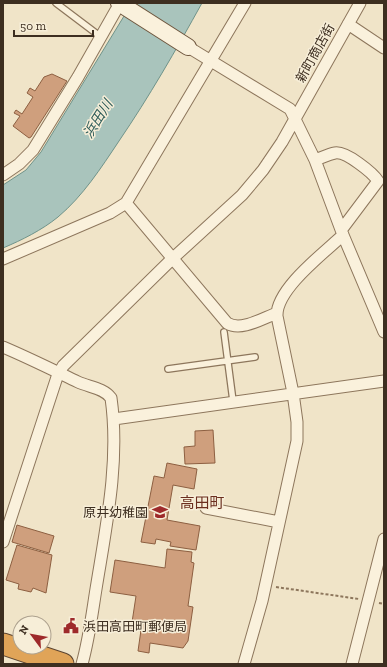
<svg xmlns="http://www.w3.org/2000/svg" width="387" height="667" viewBox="0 0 387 667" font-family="'Zilla Slab','Noto Sans JP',serif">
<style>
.water{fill:#a9c4bc;stroke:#6f938a}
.building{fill:#cf9f7d;stroke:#8d5f41}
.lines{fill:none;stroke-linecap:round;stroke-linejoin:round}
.lane-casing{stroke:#8d765c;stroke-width:8}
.street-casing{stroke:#8d765c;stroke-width:13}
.secondary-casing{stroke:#6f573f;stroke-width:18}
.highway-casing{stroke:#5b4430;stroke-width:23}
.path{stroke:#8d765c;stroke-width:2;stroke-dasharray:3 2;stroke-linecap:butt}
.lane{stroke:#faf1dc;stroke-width:5.5}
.street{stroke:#faf1dc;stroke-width:11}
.secondary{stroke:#faf1dc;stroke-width:16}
.highway{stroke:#e0a458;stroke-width:21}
.labels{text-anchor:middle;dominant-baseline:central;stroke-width:3;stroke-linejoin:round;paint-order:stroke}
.street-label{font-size:13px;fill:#3d2e20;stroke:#f7eed8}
.poi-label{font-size:13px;fill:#3d2e20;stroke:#f7eed8;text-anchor:end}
.water-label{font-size:14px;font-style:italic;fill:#2f5d5a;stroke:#f7eed8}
.quarter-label{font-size:15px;fill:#6b2e1e;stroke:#f7eed8}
</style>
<rect width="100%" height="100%" fill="#f0e4c8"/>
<path class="water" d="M132,3H202C176,50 149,97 119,141C101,168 83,196 58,217C42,230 22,240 3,248V185L26,170L41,152Z"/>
<path class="building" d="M52,74L67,81L31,137L29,138L13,126L20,116L14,113L16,110L22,114L33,97L27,93L30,88L35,91L44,77Z
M213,430L215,463L185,464L184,447L195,446V431Z
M167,463L197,469L194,489L173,485L167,520L200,526L196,550L170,546L171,542L156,539L155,544L141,542L154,476L164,478Z
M17,525L54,536L49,553L12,542Z
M17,545L52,555L46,593L33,588L31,592L18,589L19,584L6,580Z
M167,549L192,552L191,562L194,563L188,606L193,607L188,641L183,648L150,643L149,653L138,651L141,630L131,629L136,596L110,592L115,560L165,568Z"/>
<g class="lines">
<defs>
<path id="lane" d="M56,3L101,37
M224,332L233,401
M168,369L255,357"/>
<path id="street" d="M348,24L384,48
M188,47L290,109L315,160L343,235L384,332
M315,160C321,158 329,154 335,153C346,151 373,173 378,181L342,229
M3,175L19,164L33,150L78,77L120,3
M126,203L227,323C241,332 263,318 277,313
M3,259L110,213L126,203L245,3
M3,347C29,358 53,370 78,382C89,387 104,388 111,398C120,461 106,527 96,589C92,614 89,639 82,664
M114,419L384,381
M206,508L279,522
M3,542L57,377L63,366L172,259L242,195L263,170L282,142L360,3
M244,664L262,601L297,441V422L293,393L277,316C276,289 324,253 343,235
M352,664L384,539"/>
<path id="secondary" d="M119,3L188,47"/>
<path id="highway" d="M3,644L63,664"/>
</defs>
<use href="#lane" class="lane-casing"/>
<use href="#street" class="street-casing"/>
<use href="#secondary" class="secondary-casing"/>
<use href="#highway" class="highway-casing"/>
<path class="path" d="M276,587L359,599
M379,603L384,604"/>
<use href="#lane" class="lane"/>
<use href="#street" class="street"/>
<use href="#secondary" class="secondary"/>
<use href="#highway" class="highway"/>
</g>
<defs>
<symbol id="school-bare" viewBox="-9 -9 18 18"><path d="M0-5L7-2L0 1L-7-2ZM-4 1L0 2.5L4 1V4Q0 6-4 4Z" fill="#9e2a2b" stroke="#f7eed8" stroke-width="2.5" paint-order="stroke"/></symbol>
<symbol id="civic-bare" viewBox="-9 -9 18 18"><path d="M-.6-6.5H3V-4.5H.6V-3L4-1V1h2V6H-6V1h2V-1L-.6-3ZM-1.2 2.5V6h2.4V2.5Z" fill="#9e2a2b" stroke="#f7eed8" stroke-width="2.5" paint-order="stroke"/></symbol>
</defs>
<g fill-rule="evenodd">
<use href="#school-bare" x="149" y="501" width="22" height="22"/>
<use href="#civic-bare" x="60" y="615" width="22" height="22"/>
</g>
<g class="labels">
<g class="street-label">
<text transform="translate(315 53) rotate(-61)">新町商店街</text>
</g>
<g class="poi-label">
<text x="148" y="512">原井幼稚園</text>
<text x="83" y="626" text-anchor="start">浜田高田町郵便局</text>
</g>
<g class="water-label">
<text transform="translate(98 119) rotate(-58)">浜田川</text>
</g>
<g class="quarter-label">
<text x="202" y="503">高田町</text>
</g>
</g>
<rect width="387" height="667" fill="none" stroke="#3d2e20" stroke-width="8"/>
<g transform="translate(32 635) rotate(302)"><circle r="19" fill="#f7eed8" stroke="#ada18e"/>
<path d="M0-3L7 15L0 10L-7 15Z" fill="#9e2a2b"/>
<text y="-6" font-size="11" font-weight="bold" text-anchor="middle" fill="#3d2e20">N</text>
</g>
<path d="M14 30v6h79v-6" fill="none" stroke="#3d2e20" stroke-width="2"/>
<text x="20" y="30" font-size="12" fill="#3d2e20" stroke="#f7eed8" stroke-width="3" paint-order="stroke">50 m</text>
</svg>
